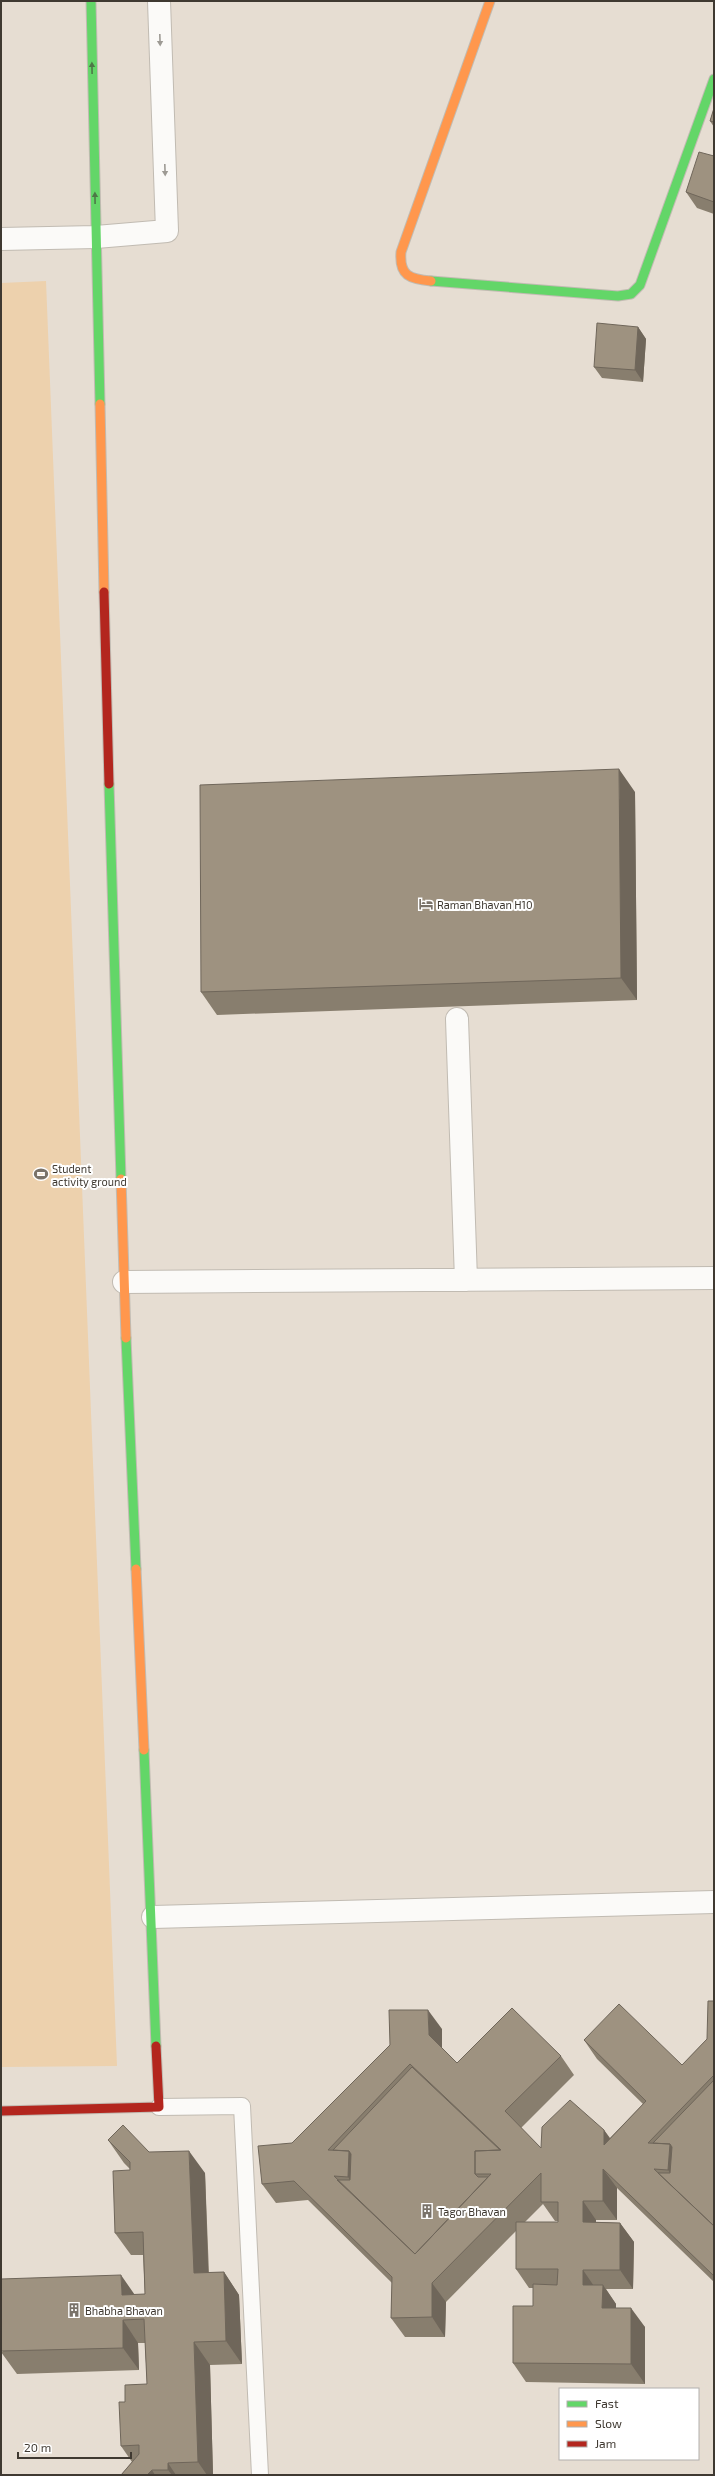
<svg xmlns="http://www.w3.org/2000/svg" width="715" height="2476" viewBox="0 0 715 2476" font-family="'Exo 2',sans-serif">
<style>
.green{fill:#edd1ad}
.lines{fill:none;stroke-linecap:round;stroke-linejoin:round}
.lane-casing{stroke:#c1bbb2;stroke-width:18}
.street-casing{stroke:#c1bbb2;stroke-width:24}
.fast-casing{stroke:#c1bbb2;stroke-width:11}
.slow-casing{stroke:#c1bbb2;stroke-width:11}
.jam-casing{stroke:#c1bbb2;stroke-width:11}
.lane{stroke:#fbfaf8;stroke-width:16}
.street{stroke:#fbfaf8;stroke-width:22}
.fast{stroke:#63d668;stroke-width:9}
.slow{stroke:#ff974d;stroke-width:9}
.jam{stroke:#b3261e;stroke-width:9}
.wall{fill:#887e6e;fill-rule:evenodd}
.shaded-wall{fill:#6f665a}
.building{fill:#9e9280;stroke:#6f665a;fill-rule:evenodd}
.oneway{fill:#9d9a94}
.oneway2{fill:#4d7847}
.labels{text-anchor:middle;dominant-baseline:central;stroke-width:4;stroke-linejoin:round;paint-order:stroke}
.poi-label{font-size:11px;fill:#3f3931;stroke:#fff;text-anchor:start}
</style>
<rect width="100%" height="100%" fill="#e6ddd2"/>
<path class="green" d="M46,281L117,2066L1,2067V283Z"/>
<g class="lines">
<defs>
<path id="lane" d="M159,2107L242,2106L260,2475"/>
<path id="street" d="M1,239L96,237L167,231L159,1
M457,1019L466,1280
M124,1282L714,1278
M153,1917L714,1902"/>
<path id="fast" d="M91,1L100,404
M431,281L618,296L631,294L640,285L714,79
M109,784L121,1179
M126,1338L136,1569
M144,1750L156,2046"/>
<path id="slow" d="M431,281C410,279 399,276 401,252L490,1
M100,404L104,592
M121,1179L126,1338
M136,1569L144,1750"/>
<path id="jam" d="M104,592L109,784
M1,2111L159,2107L156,2046"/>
</defs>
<use href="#lane" class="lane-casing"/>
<use href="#street" class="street-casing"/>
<use href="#fast" class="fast-casing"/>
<use href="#slow" class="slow-casing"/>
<use href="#jam" class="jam-casing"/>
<use href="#lane" class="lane"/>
<use href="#street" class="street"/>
<use href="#fast" class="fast"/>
<use href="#slow" class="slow"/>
<use href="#jam" class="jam"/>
</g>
<path class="wall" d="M714,108V127L710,121Z
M714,156V214L697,208L686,192Z
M638,327L646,339L643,382L602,378L594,367Z
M635,792L637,1000L217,1015L201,992Z
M714,2001V2282L617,2188V2220H596V2222L620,2223L634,2242L633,2289H606L616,2304V2308L645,2327V2384L526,2382L513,2363L533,2306V2288H529L516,2269V2231L446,2302L445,2337H405L391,2318L392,2283L308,2200L276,2203L262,2184L292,2143L442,2029V2048L457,2063L561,2056L574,2075L521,2128L541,2148L604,2130L610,2138L643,2104L597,2059L584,2040L682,2065L707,2039ZM543,2204L555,2221H558V2222H525Z
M108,2140L149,2152L205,2173L209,2273L224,2272L239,2295L242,2364L210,2365L213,2475H121L132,2462L121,2446L125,2402L147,2384L145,2343H138L139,2370L17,2374L1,2352L135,2295L145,2294L143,2255H131L115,2233L130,2169L124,2163Z"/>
<path class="shaded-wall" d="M638,327L646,339L643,382L635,370Z
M619,769L635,792L637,1000L621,978Z
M428,2010L442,2029V2055L429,2035Z
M604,2130L617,2149L604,2145Z
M670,2144L683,2163L682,2189L668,2170Z
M189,2151L205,2173L209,2296L194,2273Z
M349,2151L362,2170L361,2196L348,2177Z
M603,2169L617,2188V2220L603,2201Z
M583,2201L596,2220V2242L583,2222Z
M620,2223L634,2242L633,2289L620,2270Z
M583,2270L596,2289L583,2285Z
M224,2272L239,2295L242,2364L226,2341Z
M121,2275L137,2298L122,2295Z
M432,2283L446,2302L445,2337L432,2317Z
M603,2285L616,2304V2327L602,2308Z
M631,2308L645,2327V2384L631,2364Z
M123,2320L138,2343L139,2370L123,2348Z
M194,2342L210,2365L213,2475H207L198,2462Z
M168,2463L176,2475H172L168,2470Z
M152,2470L155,2475H147Z"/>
<path class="building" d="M714,108V122L710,121Z
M699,152L714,156V202L686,192Z
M597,323L638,327L635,370L594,367Z
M619,769L621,978L201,992L200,785Z
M708,2001H714V2075L648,2143L670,2144L668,2170L654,2169L714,2226V2276L603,2169V2201H583V2222L620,2223V2270H583V2285H603L602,2308H631V2364L513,2363V2306H533V2284L557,2285L558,2269H516V2222H558V2202H541V2173L432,2283V2317L391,2318L392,2277L294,2181L262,2184L258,2146L292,2143L390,2045L389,2010H428L429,2035L457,2063L512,2008L561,2056L505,2111L541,2148L542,2127L570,2100L604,2130V2145L646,2101L584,2040L619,2004L682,2065L707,2039ZM410,2064L501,2150L475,2151V2174H491L415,2254L334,2176L348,2177L349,2151L328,2150Z
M412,2067L500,2150L475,2151V2174L478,2177H488L415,2254L337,2180H350L351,2154L349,2151L333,2150Z
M714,2080V2226L658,2173H670L672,2147L670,2144L653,2143Z
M123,2125L149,2152L189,2151L194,2273L224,2272L226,2341L194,2342L198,2462L168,2463V2470H152L147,2475H121L139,2454V2445L121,2446L119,2402H125V2385L147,2384L144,2319L123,2320V2348L1,2351V2279L121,2275L122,2295L145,2294L143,2232L115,2233L113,2171L130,2170V2162L108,2140Z"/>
<defs><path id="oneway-solid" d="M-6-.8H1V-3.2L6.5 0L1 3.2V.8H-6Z"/></defs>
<g class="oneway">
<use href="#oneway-solid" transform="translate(160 40) rotate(88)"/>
<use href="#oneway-solid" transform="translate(165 170) rotate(88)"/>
</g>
<g class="oneway2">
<use href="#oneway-solid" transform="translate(92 68) rotate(-91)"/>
<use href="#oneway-solid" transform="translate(95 198) rotate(-91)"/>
</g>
<defs>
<symbol id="hotel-bare" viewBox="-9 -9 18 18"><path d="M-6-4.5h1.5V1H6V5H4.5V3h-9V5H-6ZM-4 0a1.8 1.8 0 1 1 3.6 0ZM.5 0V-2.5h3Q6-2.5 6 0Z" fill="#797269" stroke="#fff" stroke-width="2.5" paint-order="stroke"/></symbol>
<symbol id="stadium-bare" viewBox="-9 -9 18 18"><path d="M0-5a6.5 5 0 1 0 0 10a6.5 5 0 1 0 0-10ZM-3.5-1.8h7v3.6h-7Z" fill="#797269" stroke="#fff" stroke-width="2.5" paint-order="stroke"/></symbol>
<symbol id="building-bare" viewBox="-9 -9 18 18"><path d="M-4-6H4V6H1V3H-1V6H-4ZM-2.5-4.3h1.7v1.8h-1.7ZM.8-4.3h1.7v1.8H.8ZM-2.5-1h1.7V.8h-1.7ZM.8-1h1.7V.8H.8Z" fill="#797269" stroke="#fff" stroke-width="2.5" paint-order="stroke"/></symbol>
</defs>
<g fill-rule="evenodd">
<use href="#hotel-bare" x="416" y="894" width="20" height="20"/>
<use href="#stadium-bare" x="31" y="1164" width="20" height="20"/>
<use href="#building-bare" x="417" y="2201" width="20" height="20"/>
<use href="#building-bare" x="64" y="2300" width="20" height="20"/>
</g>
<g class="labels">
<g class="poi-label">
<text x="437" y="904">Raman Bhavan H10</text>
<text x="52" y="1168">Student<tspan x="52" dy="13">activity ground</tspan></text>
<text x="438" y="2211">Tagor Bhavan</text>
<text x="85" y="2310">Bhabha Bhavan</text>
</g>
</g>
<rect width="715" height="2476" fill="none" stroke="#3f3931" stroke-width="4"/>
<rect x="559" y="2388" width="140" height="72" fill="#ffffff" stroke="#b2b0ad"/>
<rect x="567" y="2401" width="20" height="6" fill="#63d668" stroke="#b2b0ad"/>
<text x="595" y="2408" font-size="12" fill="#3f3931">Fast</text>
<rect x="567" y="2421" width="20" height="6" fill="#ff974d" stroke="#b2b0ad"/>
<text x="595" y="2428" font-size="12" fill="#3f3931">Slow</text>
<rect x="567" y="2441" width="20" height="6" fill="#b3261e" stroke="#b2b0ad"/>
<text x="595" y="2448" font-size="12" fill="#3f3931">Jam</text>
<path d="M18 2452v6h113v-6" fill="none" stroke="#3f3931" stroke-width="2"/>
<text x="24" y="2452" font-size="12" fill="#3f3931" stroke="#ffffff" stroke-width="3" paint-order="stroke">20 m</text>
</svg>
